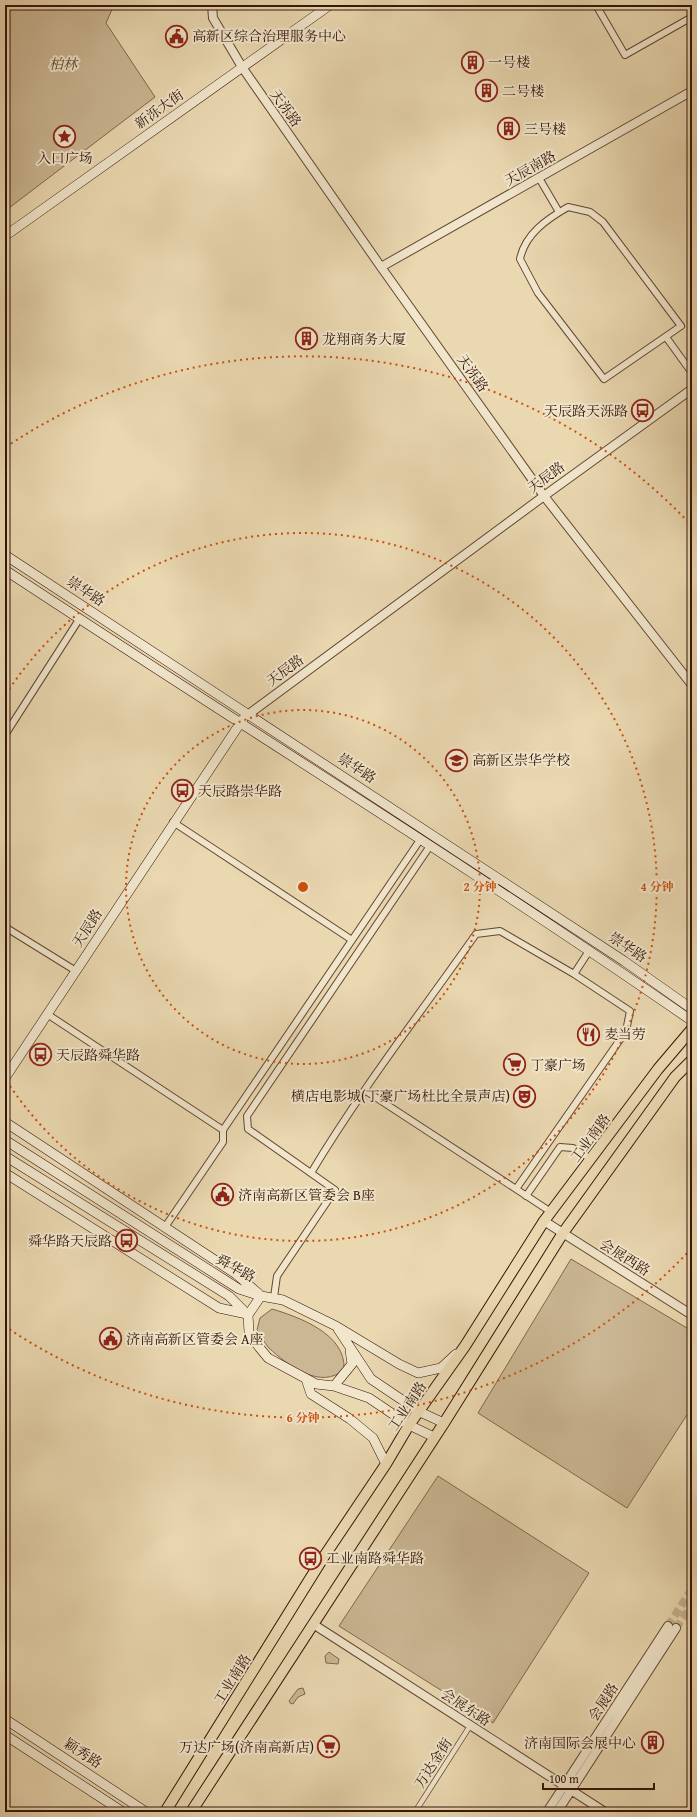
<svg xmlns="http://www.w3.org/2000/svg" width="697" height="1817" viewBox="0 0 697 1817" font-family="'Gentium Book Plus','Noto Serif SC',serif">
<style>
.green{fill:#cbb794;stroke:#80664e}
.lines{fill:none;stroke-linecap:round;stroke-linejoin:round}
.tertiary-tunnel{stroke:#c6b18f;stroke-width:8;stroke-dasharray:8 4;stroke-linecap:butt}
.pedestrian-casing{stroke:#624632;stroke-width:6}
.minor-casing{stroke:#624632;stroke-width:8}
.tertiary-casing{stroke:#624632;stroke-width:10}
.secondary-casing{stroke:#351508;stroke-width:10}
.primary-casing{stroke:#351508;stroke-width:12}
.pedestrian{stroke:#f1e6cc;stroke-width:4.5}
.minor{stroke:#f1e6cc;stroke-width:6}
.tertiary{stroke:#f1e6cc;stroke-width:8}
.secondary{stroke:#f1e6cc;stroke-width:9}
.primary{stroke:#ead8b1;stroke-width:10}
.ring{fill:none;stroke:#cd4f0b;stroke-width:2;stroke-dasharray:2 4}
.labels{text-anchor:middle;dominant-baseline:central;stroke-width:4;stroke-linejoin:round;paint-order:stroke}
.poi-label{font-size:14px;fill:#351508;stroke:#f1e6cc;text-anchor:start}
.park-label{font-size:14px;font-style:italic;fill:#624632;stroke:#f1e6cc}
.street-label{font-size:14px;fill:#351508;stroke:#f1e6cc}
.centre{fill:#cd4f0b;stroke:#f1e6cc;stroke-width:2}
.ring-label{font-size:12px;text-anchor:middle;font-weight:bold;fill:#cd4f0b;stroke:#f1e6cc;stroke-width:4;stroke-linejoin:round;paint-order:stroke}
</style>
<rect width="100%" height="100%" fill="#ead8b1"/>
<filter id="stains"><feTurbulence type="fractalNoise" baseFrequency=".005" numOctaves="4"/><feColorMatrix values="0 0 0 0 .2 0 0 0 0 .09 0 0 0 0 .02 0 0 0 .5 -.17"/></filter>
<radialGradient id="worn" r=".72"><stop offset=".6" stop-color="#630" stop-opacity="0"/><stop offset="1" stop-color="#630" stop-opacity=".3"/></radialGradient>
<path class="green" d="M5,5H114L106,23L155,97L5,211Z
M571,1259L692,1331V1407L627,1508L478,1413Z
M272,1309C299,1317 346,1334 344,1369C322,1391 287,1365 269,1348C264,1343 261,1335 257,1330L260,1318Z
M438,1476L589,1573L493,1723L339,1626Z
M329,1652L339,1659L338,1664L326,1663L325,1656Z
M303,1688L305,1694L298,1697L293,1704L290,1703L289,1701L298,1689Z"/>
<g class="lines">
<path class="tertiary-tunnel" d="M668,1626L692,1589
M676,1628L692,1605"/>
<defs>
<path id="pedestrian" d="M415,1812L470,1726"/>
<path id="minor" d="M596,5L625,55L692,17
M690,5L692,9
M539,178L559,212
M568,207L590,212L603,222L681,326L604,379L538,293L520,259C525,234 547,219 568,207Z
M666,337L692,373
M5,735L80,618
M173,822L352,940
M5,927L76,971
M574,974L589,951
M47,1014L223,1130L420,840
M311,1173C360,1091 421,1012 476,934L500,931L574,974L630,1011L626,1031L516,1189L366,1091
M516,1189L551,1212
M526,1196L560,1147L573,1148L591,1159
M165,1227L223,1142V1130
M274,1297L277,1276L335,1190L248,1129L247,1116L430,846"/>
<path id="tertiary" d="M212,5L213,18L242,67L381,267L544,496L692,685
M381,267L692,91
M249,714L544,496L692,389
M544,1221L692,1315
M313,1624L605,1812
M547,1812L668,1626
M557,1812L676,1628"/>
<path id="secondary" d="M5,236L330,5
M5,555L624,961L692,1009
M5,570C234,721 467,865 692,1021
M5,1078L243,719
M5,1122L236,1274L259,1294
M5,1140L239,1289L261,1296L283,1300L336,1326L399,1364L418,1373L441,1368L456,1354
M5,1156L229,1296L248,1315L249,1332L259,1347L268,1358L316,1384L334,1386L369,1398L409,1425L434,1437
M5,1173L219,1308L247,1314
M248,1315L261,1296
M338,1329L371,1379L420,1412L444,1423
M306,1379L311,1394L350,1419L373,1438L386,1464
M334,1386L352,1364L350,1350
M5,1719L146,1812
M5,1735L123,1812"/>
<path id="primary" d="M165,1812L323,1558L386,1464L409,1425L465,1346L544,1221L658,1069L692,1029
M191,1812L444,1423L563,1233L675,1077L692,1060"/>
</defs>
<use href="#pedestrian" class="pedestrian-casing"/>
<use href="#minor" class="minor-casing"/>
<use href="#tertiary" class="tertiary-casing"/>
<use href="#secondary" class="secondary-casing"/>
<use href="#primary" class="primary-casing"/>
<use href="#pedestrian" class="pedestrian"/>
<use href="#minor" class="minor"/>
<use href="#tertiary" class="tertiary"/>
<use href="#secondary" class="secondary"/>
<use href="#primary" class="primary"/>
</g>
<g class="ring">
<circle cx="303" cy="887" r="177"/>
<path d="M6 694A354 354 0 1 1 6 1080"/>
<path d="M691 1249A531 531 0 0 1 6 1327M6 447A531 531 0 0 1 691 525"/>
</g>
<defs>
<symbol id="civic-ring" viewBox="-11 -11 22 22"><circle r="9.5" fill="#f1e6cc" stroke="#8f2418" stroke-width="1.5"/><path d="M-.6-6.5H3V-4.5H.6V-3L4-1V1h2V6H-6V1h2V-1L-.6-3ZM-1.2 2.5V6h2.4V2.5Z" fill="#8f2418"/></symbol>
<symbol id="building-ring" viewBox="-11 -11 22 22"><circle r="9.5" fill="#f1e6cc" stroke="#8f2418" stroke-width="1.5"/><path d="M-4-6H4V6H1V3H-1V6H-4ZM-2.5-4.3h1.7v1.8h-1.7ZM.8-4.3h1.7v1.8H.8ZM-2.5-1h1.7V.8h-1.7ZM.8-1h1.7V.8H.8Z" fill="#8f2418"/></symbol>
<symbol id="sight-ring" viewBox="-11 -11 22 22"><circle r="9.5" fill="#f1e6cc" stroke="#8f2418" stroke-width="1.5"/><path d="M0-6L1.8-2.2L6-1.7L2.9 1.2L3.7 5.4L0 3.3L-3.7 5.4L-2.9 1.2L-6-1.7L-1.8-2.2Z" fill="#8f2418"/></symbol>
<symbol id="bus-ring" viewBox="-11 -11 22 22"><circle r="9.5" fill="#f1e6cc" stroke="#8f2418" stroke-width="1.5"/><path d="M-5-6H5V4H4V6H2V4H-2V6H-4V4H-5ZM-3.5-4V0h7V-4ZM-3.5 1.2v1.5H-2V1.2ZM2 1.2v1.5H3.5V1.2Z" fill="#8f2418"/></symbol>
<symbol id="school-ring" viewBox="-11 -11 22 22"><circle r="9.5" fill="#f1e6cc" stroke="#8f2418" stroke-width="1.5"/><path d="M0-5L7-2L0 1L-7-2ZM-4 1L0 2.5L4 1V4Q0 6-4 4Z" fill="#8f2418"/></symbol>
<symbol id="restaurant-ring" viewBox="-11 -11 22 22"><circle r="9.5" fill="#f1e6cc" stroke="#8f2418" stroke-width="1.5"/><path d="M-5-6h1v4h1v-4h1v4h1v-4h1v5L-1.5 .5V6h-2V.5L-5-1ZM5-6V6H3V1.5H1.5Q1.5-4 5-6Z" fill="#8f2418"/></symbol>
<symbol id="supermarket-ring" viewBox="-11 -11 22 22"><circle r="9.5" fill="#f1e6cc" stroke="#8f2418" stroke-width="1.5"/><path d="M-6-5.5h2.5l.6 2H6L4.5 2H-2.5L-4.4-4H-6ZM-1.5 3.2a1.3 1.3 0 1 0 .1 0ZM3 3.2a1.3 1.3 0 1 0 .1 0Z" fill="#8f2418"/></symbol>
<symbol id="theatre-ring" viewBox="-11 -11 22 22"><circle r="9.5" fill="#f1e6cc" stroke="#8f2418" stroke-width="1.5"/><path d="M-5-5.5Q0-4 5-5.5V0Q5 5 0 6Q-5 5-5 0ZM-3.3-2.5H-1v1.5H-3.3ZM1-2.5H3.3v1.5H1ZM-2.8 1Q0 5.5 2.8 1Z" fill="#8f2418"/></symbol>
</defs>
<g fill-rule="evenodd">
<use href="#civic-ring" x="164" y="24" width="25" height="25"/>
<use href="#building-ring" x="460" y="50" width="25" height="25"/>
<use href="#building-ring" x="474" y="78" width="25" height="25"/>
<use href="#building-ring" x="496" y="116" width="25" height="25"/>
<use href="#sight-ring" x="52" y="124" width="25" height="25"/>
<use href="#building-ring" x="294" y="326" width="25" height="25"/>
<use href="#bus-ring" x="630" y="398" width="25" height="25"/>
<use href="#school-ring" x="444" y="748" width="25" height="25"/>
<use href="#bus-ring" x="170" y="778" width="25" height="25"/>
<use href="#restaurant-ring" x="576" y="1022" width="25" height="25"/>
<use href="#bus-ring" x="28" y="1042" width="25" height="25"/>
<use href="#supermarket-ring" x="502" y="1052" width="25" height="25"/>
<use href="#theatre-ring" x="512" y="1084" width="25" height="25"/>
<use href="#civic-ring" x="210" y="1182" width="25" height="25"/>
<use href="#bus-ring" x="114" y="1228" width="25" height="25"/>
<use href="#civic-ring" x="98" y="1326" width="25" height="25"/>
<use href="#bus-ring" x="298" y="1546" width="25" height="25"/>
<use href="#building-ring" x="640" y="1730" width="25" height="25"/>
<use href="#supermarket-ring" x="316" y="1734" width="25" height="25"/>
</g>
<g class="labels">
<g class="poi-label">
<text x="192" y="36">高新区综合治理服务中心</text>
<text x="488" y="62">一号楼</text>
<text x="502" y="91">二号楼</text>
<text x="524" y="129">三号楼</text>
<text x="65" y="158" text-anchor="middle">入口广场</text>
<text x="322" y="339">龙翔商务大厦</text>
<text x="628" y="411" text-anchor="end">天辰路天泺路</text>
<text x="472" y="760">高新区崇华学校</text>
<text x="198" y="791">天辰路崇华路</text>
<text x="604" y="1034">麦当劳</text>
<text x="56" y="1055">天辰路舜华路</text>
<text x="530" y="1065">丁豪广场</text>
<text x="510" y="1096" text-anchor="end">横店电影城(丁豪广场杜比全景声店)</text>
<text x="238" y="1195">济南高新区管委会 B座</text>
<text x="112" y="1241" text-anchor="end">舜华路天辰路</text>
<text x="126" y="1339">济南高新区管委会 A座</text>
<text x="326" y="1558">工业南路舜华路</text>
<text x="636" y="1743" text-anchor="end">济南国际会展中心</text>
<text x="314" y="1747" text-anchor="end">万达广场(济南高新店)</text>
</g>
<g class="park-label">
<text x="63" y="64">柏林</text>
</g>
<g class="street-label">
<text transform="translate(286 108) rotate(55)">天泺路</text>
<text transform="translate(159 109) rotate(-35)">新泺大街</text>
<text transform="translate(530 168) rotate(-29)">天辰南路</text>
<text transform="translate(473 373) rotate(55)">天泺路</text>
<text transform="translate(546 477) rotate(-36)">天辰路</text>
<text transform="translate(86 591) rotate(33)">崇华路</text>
<text transform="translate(285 670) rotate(-36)">天辰路</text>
<text transform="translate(357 768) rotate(33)">崇华路</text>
<text transform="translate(87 928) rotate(-57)">天辰路</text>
<text transform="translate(628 947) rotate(34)">崇华路</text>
<text transform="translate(590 1138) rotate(-53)">工业南路</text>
<text transform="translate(625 1257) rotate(32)">会展西路</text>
<text transform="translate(236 1268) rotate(28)">舜华路</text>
<text transform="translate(407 1406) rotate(-56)">工业南路</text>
<text transform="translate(232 1679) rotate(-58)">工业南路</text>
<text transform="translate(603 1702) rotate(-57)">会展路</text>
<text transform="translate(466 1707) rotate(33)">会展东路</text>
<text transform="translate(83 1753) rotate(33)">颖秀路</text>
<text transform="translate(433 1763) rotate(-57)">万达金街</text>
</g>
</g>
<circle cx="303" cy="887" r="6" class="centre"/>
<g class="ring-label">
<text x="480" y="891">2 分钟</text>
<text x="657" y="891">4 分钟</text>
<text x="303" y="1422">6 分钟</text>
</g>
<rect width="697" height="1817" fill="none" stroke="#ead8b1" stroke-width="20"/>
<rect x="6" y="6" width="685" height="1805" fill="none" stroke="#351508" stroke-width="2"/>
<rect x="10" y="10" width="677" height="1797" fill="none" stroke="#351508"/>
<path d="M543 1783v6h111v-6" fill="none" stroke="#351508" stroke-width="2"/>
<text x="549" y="1783" font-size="12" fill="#351508" stroke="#f1e6cc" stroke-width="3" paint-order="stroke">100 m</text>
<rect width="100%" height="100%" filter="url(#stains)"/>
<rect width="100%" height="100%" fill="url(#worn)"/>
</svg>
